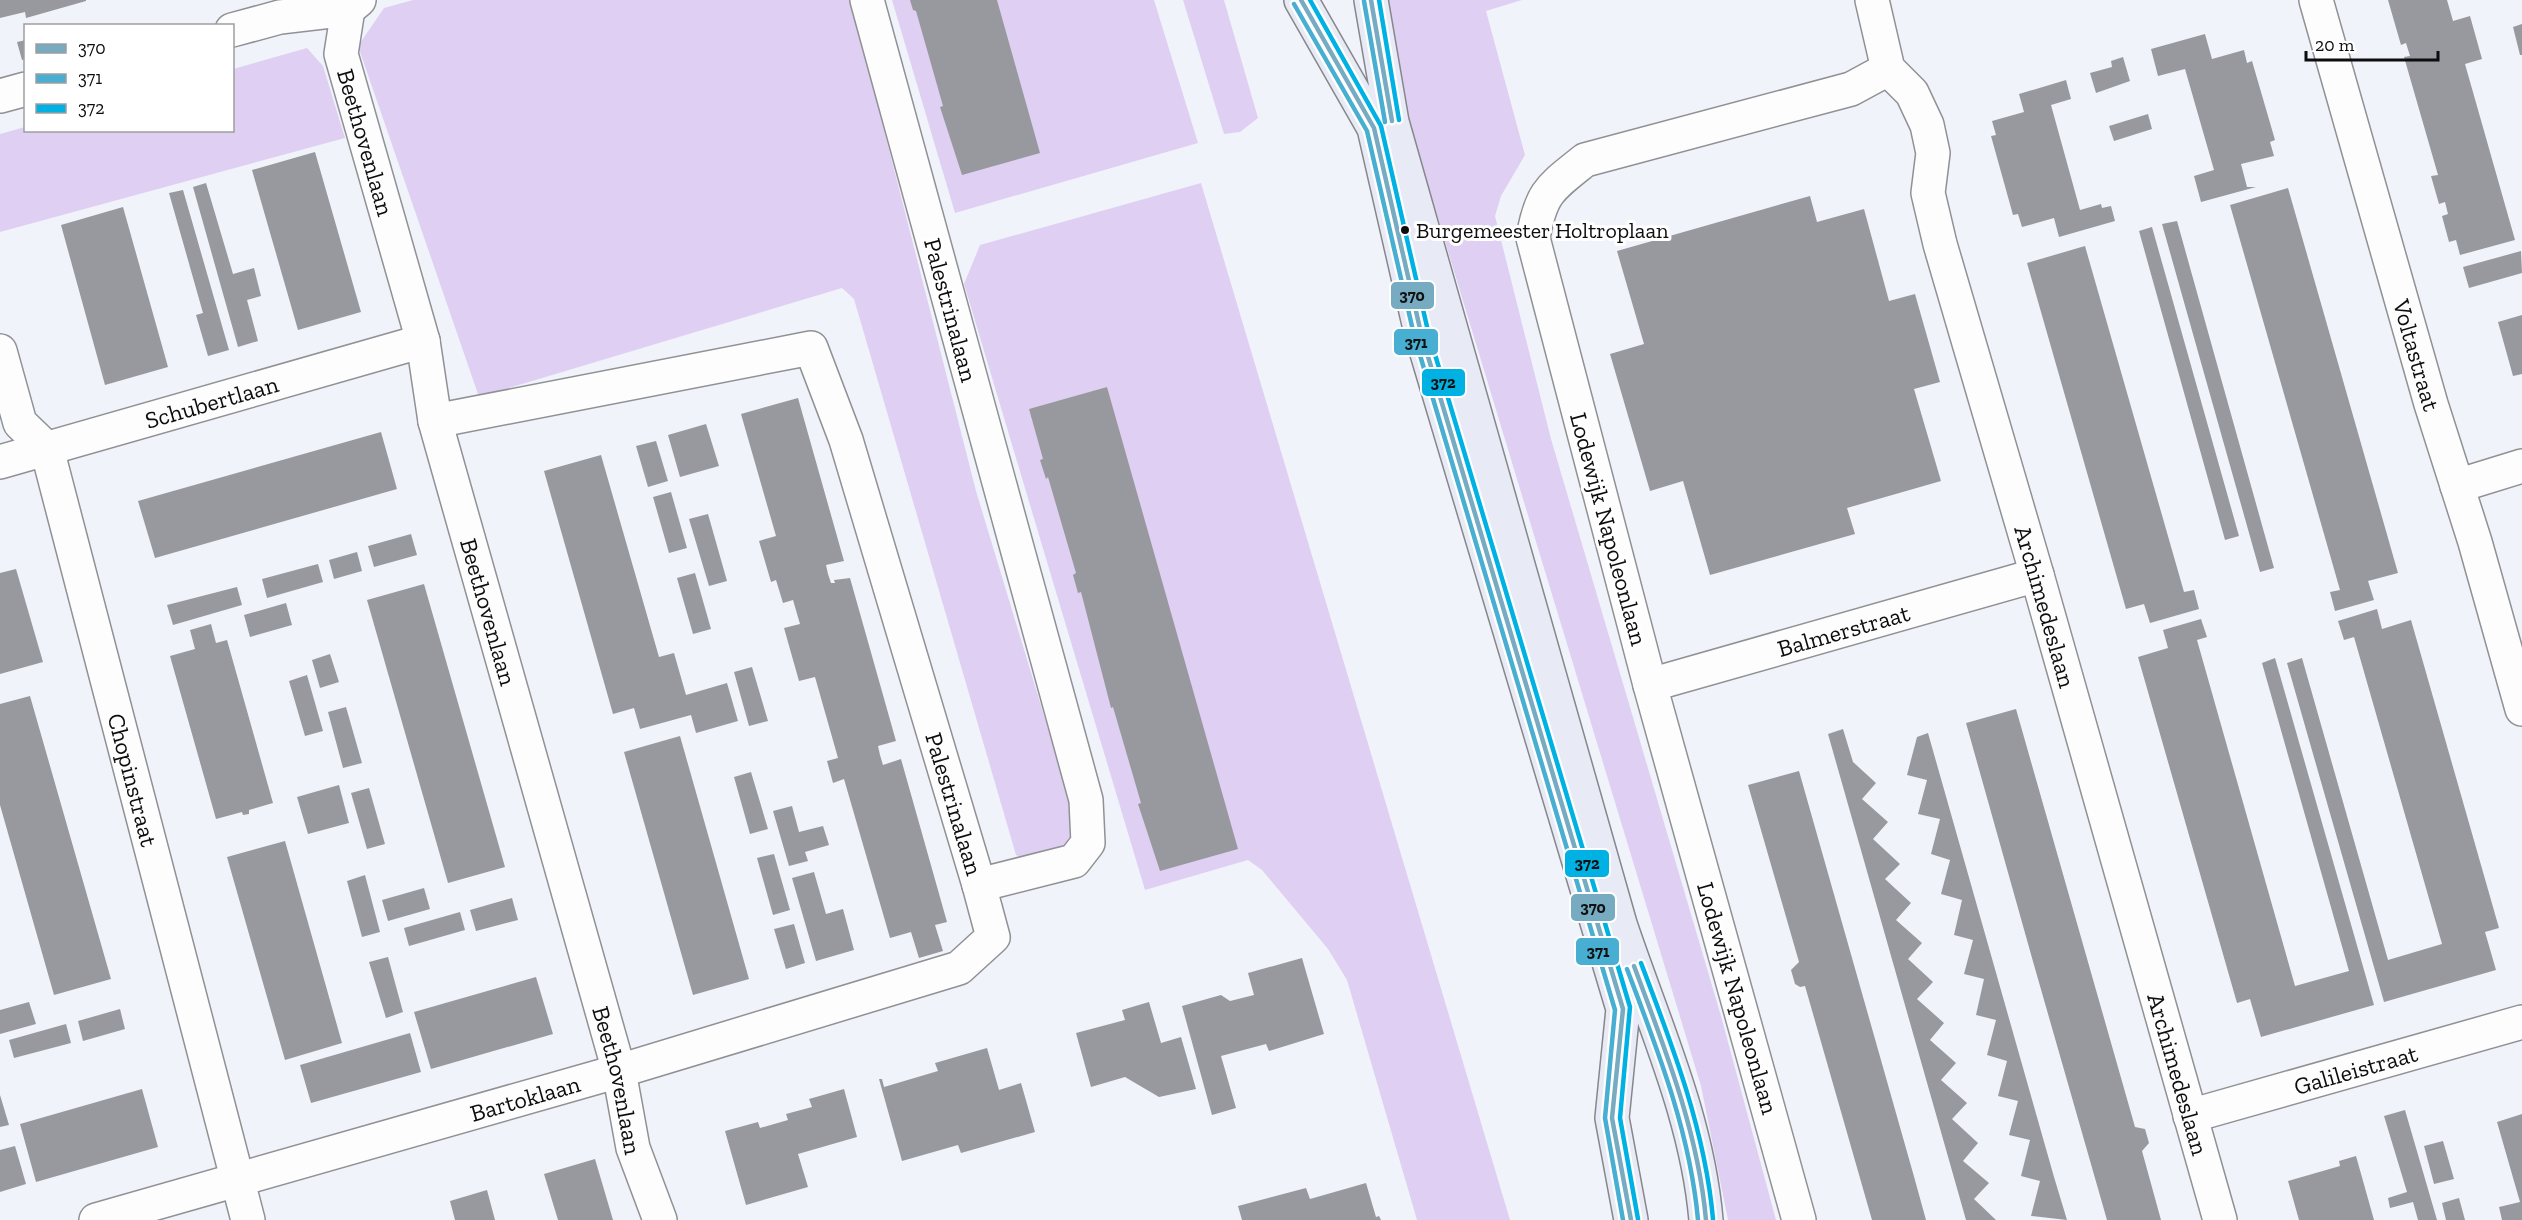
<svg xmlns="http://www.w3.org/2000/svg" width="2522" height="1220" viewBox="0 0 2522 1220" font-family="'Zilla Slab',serif">
<style>
.green{fill:#dfd0f3}
.building{fill:#97999e}
.lines{fill:none;stroke-linecap:round;stroke-linejoin:round}
.street-casing{stroke:#909194;stroke-width:36}
.secondary-casing{stroke:#86878b;stroke-width:36}
.street{stroke:#fdfdfe;stroke-width:33}
.secondary{stroke:#e8eaf5;stroke-width:33}
.bus-1-casing{stroke:#fff;stroke-width:9}
.bus-2-casing{stroke:#fff;stroke-width:9}
.bus-3-casing{stroke:#fff;stroke-width:9}
.bus-1{stroke:#76abc1;stroke-width:4.5}
.bus-2{stroke:#48afd2;stroke-width:4.5}
.bus-3{stroke:#00b2e3;stroke-width:4.5}
.bus-dot{fill:#0d0d0d;stroke:#fff;stroke-width:2}
.labels{text-anchor:middle;dominant-baseline:central;stroke-width:6;stroke-linejoin:round;paint-order:stroke}
.bus-label{font-size:22px;fill:#0d0d0d;stroke:#fff;text-anchor:start}
.street-label{font-size:24px;fill:#0d0d0d;stroke:#fff}
.line-badge{stroke:#fff;stroke-width:2}
.pale-badge-label{font-size:16px;text-anchor:middle;font-weight:bold;fill:#111}
</style>
<rect width="100%" height="100%" fill="#f1f3fb"/>
<path class="green" d="M413,0H851L976,491L1079,831L1076,846L1029,861L1016,855L854,299L842,288L479,397L358,46L384,8Z
M892,0H1154L1198,143L955,213Z
M1183,0H1224L1258,118L1240,132L1224,134Z
M1385,0H1522L1486,11L1525,155L1501,196L1495,216L1551,439L1721,1016L1776,1220H1728L1701,1086L1400,93Z
M307,48L323,66L345,138L0,232V134L25,127L26,130H232L233,69Z
M1201,183L1510,1220H1417L1347,980L1328,949L1262,870L1248,860L1145,890L964,284L980,245Z"/>
<path class="building" d="M0,0H86V1L26,18L25,12L0,18Z
M910,0H997L1040,153L962,175L940,107L943,106L916,11L913,10Z
M2388,0H2447L2453,21L2470,16L2482,59L2465,64L2515,240L2460,255L2456,240L2449,242L2442,216L2448,214L2445,202L2439,204L2431,176L2438,175L2404,57L2410,56L2406,43L2401,45Z
M2522,24V55H2520L2513,27Z
M2205,34L2212,59L2244,50L2247,63L2252,61L2275,140L2270,142L2274,156L2241,164L2247,187H2256L2201,202L2194,176L2214,170L2185,69L2158,76L2151,49Z
M26,40V59L22,60L17,42Z
M2123,57L2130,81L2096,93L2090,73L2112,67L2111,61Z
M2066,80L2071,99L2051,105L2080,210L2101,204L2102,208L2111,206L2115,221L2059,237L2054,218L2022,227L2018,214L2013,215L1991,136L1996,135L1992,121L2024,112L2019,94Z
M2148,114L2152,129L2114,141L2109,126Z
M315,152L361,312L298,330L252,170Z
M206,183L233,274L254,268L261,296L247,300L258,341L238,347L193,187Z
M2288,188L2398,573L2368,581L2374,600L2335,611L2330,592L2340,590L2230,205Z
M183,190L229,350L208,356L196,315L203,313L169,193Z
M1810,196L1817,222L1864,209L1889,301L1915,294L1940,382L1914,389L1941,481L1847,508L1855,534L1710,575L1683,481L1650,491L1610,354L1644,344L1617,251Z
M123,207L168,367L105,385L61,225Z
M2177,221L2274,568L2260,572L2162,224Z
M2152,227L2239,536L2225,540L2139,231Z
M2085,246L2184,592L2194,590L2199,609L2150,623L2144,604L2126,609L2027,263Z
M2521,251L2522,273L2469,288L2463,267Z
M2522,315V374L2513,376L2498,322Z
M1107,387L1238,849L1160,871L1138,804L1141,803L1113,707L1111,708L1081,592L1078,593L1073,575L1076,573L1048,477L1046,479L1040,460L1043,459L1029,409Z
M798,398L844,561L826,565L828,574L831,583H835L834,580L850,578L896,741L878,746L880,755L883,765L901,759L947,922L935,925L943,951L919,958L911,932L890,938L844,779L833,783L827,761L838,758L815,677L799,681L784,628L800,624L793,600L783,603L776,580L771,582L759,541L776,536L741,414Z
M706,424L719,466L680,477L668,435Z
M381,432L397,489L155,558L138,501Z
M656,441L668,481L648,487L636,446Z
M601,455L659,657L674,653L686,695L727,683L738,721L696,733L691,715L640,729L634,708L613,714L544,471Z
M671,492L687,548L669,553L653,497Z
M708,514L727,581L709,586L689,519Z
M411,534L417,555L374,567L368,546Z
M357,552L362,571L334,579L329,560Z
M318,564L323,582L267,598L262,579Z
M16,569L43,662L0,674V573Z
M695,573L711,629L693,634L677,578Z
M424,584L505,867L448,883L367,600Z
M237,587L242,605L173,625L167,605Z
M286,603L292,625L250,637L244,615Z
M2377,609L2382,629L2411,620L2499,928L2485,932L2496,970L2384,1002L2287,663L2302,658L2388,960L2442,944L2354,637L2344,640L2338,621Z
M2201,619L2207,637L2197,640L2295,986L2349,971L2262,663L2275,658L2374,1005L2261,1037L2250,999L2237,1003L2138,657L2168,648L2163,630Z
M211,624L216,643L227,640L273,803L249,810V814L243,815L242,812L216,819L170,656L195,649L190,630Z
M330,654L339,682L320,688L312,660Z
M752,667L768,721L749,726L734,672Z
M307,675L323,731L305,736L289,681Z
M30,696L111,979L54,995L0,805V704Z
M346,707L362,763L343,768L328,712Z
M2016,709L2135,1127L2145,1129L2149,1143L2142,1151L2161,1220H2107L2034,965L1966,723Z
M1843,729L1853,762L1876,783L1862,799L1888,822L1873,839L1900,864L1885,879L1911,903L1896,920L1922,943L1908,959L1933,982L1917,999L1944,1023L1930,1040L1956,1063L1941,1080L1967,1103L1952,1119L1978,1143L1963,1161L1989,1183L1974,1199L1996,1220H1966L1828,734Z
M1928,733L2054,1177L2067,1220L2031,1216L2040,1181L2021,1176L2030,1140L2009,1135L2018,1101L1998,1096L2007,1061L1987,1055L1996,1020L1976,1015L1984,979L1964,974L1973,940L1954,935L1962,900L1941,894L1950,860L1931,854L1940,819L1918,814L1927,780L1907,775L1917,737Z
M680,736L749,979L693,995L624,752Z
M1799,771L1913,1173L1926,1220H1872L1805,986L1800,987L1795,984L1791,970L1799,962L1748,785Z
M751,772L768,829L750,834L734,777Z
M339,785L349,823L308,834L297,797Z
M369,788L385,844L367,849L351,793Z
M792,806L799,832L823,826L829,845L805,852L808,861L789,866L773,811Z
M285,841L342,1043L285,1060L227,857Z
M774,854L790,910L773,915L757,858Z
M814,872L826,914L843,909L854,950L816,961L792,878Z
M365,875L380,932L362,937L347,881Z
M424,888L430,909L388,921L382,900Z
M512,898L518,920L476,931L470,910Z
M460,912L465,930L409,946L404,928Z
M794,924L805,963L786,969L774,929Z
M388,957L403,1012L386,1018L369,962Z
M1302,958L1324,1034L1269,1051L1266,1044L1221,1056L1236,1108L1212,1115L1182,1006L1221,995L1230,1001L1254,995L1248,973Z
M536,977L553,1034L431,1069L414,1012Z
M29,1002L36,1024L0,1034V1010Z
M1149,1002L1161,1043L1181,1037L1196,1089L1159,1097L1125,1077L1091,1087L1076,1033L1125,1020L1122,1010Z
M120,1009L125,1029L83,1041L78,1021Z
M66,1024L71,1043L14,1058L9,1040Z
M410,1033L421,1072L311,1103L300,1065Z
M987,1048L999,1090L1021,1083L1035,1132L961,1153L958,1145L902,1161L879,1079H882L884,1087L938,1071L935,1063Z
M142,1089L158,1147L36,1182L20,1124Z
M844,1089L857,1137L798,1154L808,1187L746,1205L725,1131L758,1122L760,1128L788,1120L786,1114L812,1107L809,1099Z
M0,1095L9,1125L0,1127Z
M2405,1110L2414,1141L2437,1220H2418L2413,1202L2390,1208L2388,1198L2407,1192L2384,1116Z
M2522,1114V1220H2502L2499,1207L2520,1202L2497,1122Z
M2443,1141L2454,1179L2434,1184L2424,1146Z
M15,1146L26,1184L0,1192V1150Z
M2356,1156L2374,1220H2299L2288,1181L2340,1166L2339,1161Z
M595,1159L613,1220H558L544,1174Z
M1366,1183L1376,1217L1379,1216L1381,1220H1242L1238,1206L1306,1188L1310,1199Z
M487,1190L495,1220H455L450,1201Z
M2459,1198L2465,1220H2446L2442,1203Z"/>
<g class="lines">
<defs>
<g id="street">
<path id="s1" d="M344,0L348,9L341,54L423,341L435,421L619,1071L633,1148L660,1220"/>
<path id="s2" d="M1872,0L1888,69L1912,93L1927,125L1933,153L1928,193L1940,244L2037,575L2220,1220"/>
<path id="s3" d="M2316,0L2431,404L2475,542L2522,709"/>
<path d="M232,30L280,17L348,9L359,0"/>
<path d="M0,96L26,89"/>
<path id="s4" d="M0,351L20,423L47,449L248,1220"/>
<path id="s5" d="M435,421L811,348L846,440L979,885L1074,861L1088,843L1086,800L867,0"/>
<path id="s6" d="M0,462L423,341"/>
<path d="M2457,486L2522,466"/>
<path id="s7" d="M1650,685L2037,575"/>
<path id="s8" d="M2190,1116L2522,1022"/>
<path id="s9" d="M96,1220L619,1071L959,968L993,937L979,885"/>
<path d="M1799,1220L1650,685L1533,238C1541,192 1550,188 1585,160L1851,89L1888,69"/>
</g>
<path id="secondary" d="M1301,0L1374,128L1421,333L1623,1009L1612,1118L1631,1220
M1371,0L1392,122L1620,924C1653,1023 1697,1116 1706,1220"/>
</defs>
<use href="#street" class="street-casing"/>
<use href="#secondary" class="secondary-casing"/>
<use href="#street" class="street"/>
<use href="#secondary" class="secondary"/>
<defs>
<path id="bus-1" d="M1301,0L1374,128L1421,333L1623,1009L1612,1118L1631,1220
M1371,0L1392,121
M1634,966C1665,1049 1698,1131 1706,1220"/>
<path id="bus-2" d="M1364,1L1385,122
M1294,4L1367,131L1414,335L1615,1010L1605,1118L1623,1220
M1627,969C1658,1051 1690,1132 1698,1220"/>
<path id="bus-3" d="M1310,0L1381,126L1428,331L1630,1007L1620,1118L1638,1219
M1379,0L1399,120
M1641,963C1673,1047 1705,1130 1713,1219"/>
</defs>
<use href="#bus-1" class="bus-1-casing"/>
<use href="#bus-2" class="bus-2-casing"/>
<use href="#bus-3" class="bus-3-casing"/>
<use href="#bus-1" class="bus-1"/>
<use href="#bus-2" class="bus-2"/>
<use href="#bus-3" class="bus-3"/>
</g>
<circle class="bus-dot" cx="1405" cy="230" r="5"/>
<g class="labels">
<g class="bus-label">
<text x="1416" y="230">Burgemeester Holtroplaan</text>
</g>
<g class="street-label">
<text stroke="none"><textPath href="#s1" startOffset="147">Beethovenlaan</textPath></text>
<text transform="translate(951 310) rotate(75)">Palestrinalaan</text>
<text stroke="none"><textPath href="#s3" startOffset="369">Voltastraat</textPath></text>
<text stroke="none"><textPath href="#s6" startOffset="220">Schubertlaan</textPath></text>
<text transform="translate(1609 529) rotate(75)">Lodewijk Napoleonlaan</text>
<text stroke="none"><textPath href="#s2" startOffset="639">Archimedeslaan</textPath></text>
<text stroke="none"><textPath href="#s1" startOffset="633">Beethovenlaan</textPath></text>
<text stroke="none"><textPath href="#s7" startOffset="201">Balmerstraat</textPath></text>
<text stroke="none"><textPath href="#s4" startOffset="454">Chopinstraat</textPath></text>
<text stroke="none"><textPath href="#s5" startOffset="861">Palestrinalaan</textPath></text>
<text transform="translate(1738 998) rotate(74)">Lodewijk Napoleonlaan</text>
<text stroke="none"><textPath href="#s8" startOffset="172">Galileistraat</textPath></text>
<text stroke="none"><textPath href="#s2" startOffset="1125">Archimedeslaan</textPath></text>
<text stroke="none"><textPath href="#s1" startOffset="1119">Beethovenlaan</textPath></text>
<text stroke="none"><textPath href="#s9" startOffset="446">Bartoklaan</textPath></text>
</g>
</g>
<g class="line-badge">
<rect x="1390" y="281" width="45" height="29" rx="6" fill="#76abc1"/>
<rect x="1393" y="328" width="46" height="28" rx="6" fill="#48afd2"/>
<rect x="1421" y="368" width="45" height="29" rx="6" fill="#00b2e3"/>
<rect x="1564" y="849" width="46" height="29" rx="6" fill="#00b2e3"/>
<rect x="1570" y="893" width="46" height="29" rx="6" fill="#76abc1"/>
<rect x="1575" y="937" width="45" height="29" rx="6" fill="#48afd2"/>
</g>
<g class="pale-badge-label">
<text x="1412" y="301">370</text>
<text x="1416" y="348">371</text>
<text x="1443" y="388">372</text>
<text x="1587" y="869">372</text>
<text x="1593" y="913">370</text>
<text x="1598" y="957">371</text>
</g>
<rect x="24" y="24" width="210" height="108" fill="#ffffff" stroke="#9e9e9e" stroke-width="1.5"/>
<rect x="36" y="44" width="30" height="9" fill="#76abc1" stroke="#9e9e9e" stroke-width="1.5"/>
<text x="78" y="54" font-size="18" fill="#0d0d0d">370</text>
<rect x="36" y="74" width="30" height="9" fill="#48afd2" stroke="#9e9e9e" stroke-width="1.5"/>
<text x="78" y="84" font-size="18" fill="#0d0d0d">371</text>
<rect x="36" y="104" width="30" height="9" fill="#00b2e3" stroke="#9e9e9e" stroke-width="1.5"/>
<text x="78" y="114" font-size="18" fill="#0d0d0d">372</text>
<path d="M2306 51v9h132v-9" fill="none" stroke="#0d0d0d" stroke-width="3"/>
<text x="2315" y="51" font-size="18" fill="#0d0d0d" stroke="#ffffff" stroke-width="4.5" paint-order="stroke">20 m</text>
</svg>
